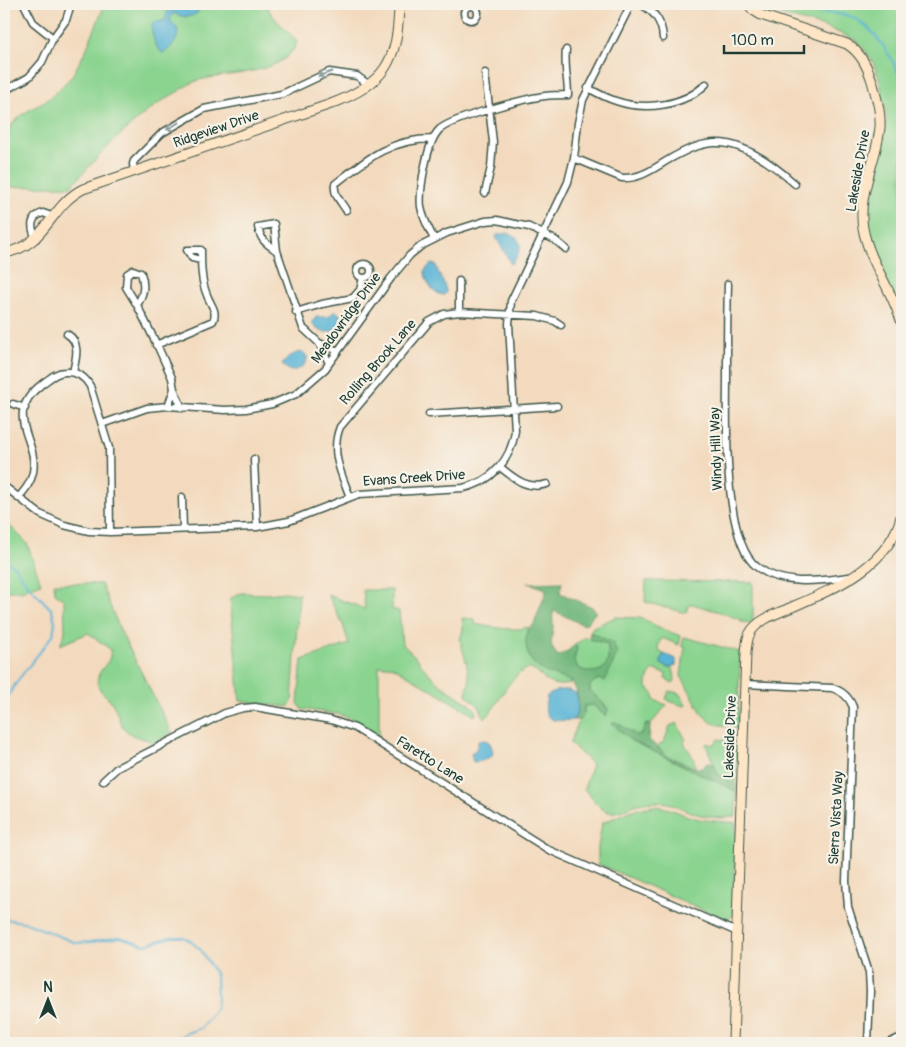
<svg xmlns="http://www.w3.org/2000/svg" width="906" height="1047" viewBox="0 0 906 1047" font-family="Pangolin,sans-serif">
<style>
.green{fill:#8bd490;stroke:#558862}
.forest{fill:#70b67a;stroke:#487a57}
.water{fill:#58b4d6;stroke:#3c7885}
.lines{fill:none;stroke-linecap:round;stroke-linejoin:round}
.stream{stroke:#58b4d6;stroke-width:2}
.street-casing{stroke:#3f5549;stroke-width:9}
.secondary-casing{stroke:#3f5549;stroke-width:11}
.street{stroke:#fff;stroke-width:6}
.secondary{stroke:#fee5c5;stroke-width:9}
.oneway{stroke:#8f9e9a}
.labels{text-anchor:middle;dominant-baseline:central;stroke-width:4.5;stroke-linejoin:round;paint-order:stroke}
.street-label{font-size:14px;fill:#1f3d34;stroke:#f7f3e8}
</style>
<rect width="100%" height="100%" fill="#f7f3e8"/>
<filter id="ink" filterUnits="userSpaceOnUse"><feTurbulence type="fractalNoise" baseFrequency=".02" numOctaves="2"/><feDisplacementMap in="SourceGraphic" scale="10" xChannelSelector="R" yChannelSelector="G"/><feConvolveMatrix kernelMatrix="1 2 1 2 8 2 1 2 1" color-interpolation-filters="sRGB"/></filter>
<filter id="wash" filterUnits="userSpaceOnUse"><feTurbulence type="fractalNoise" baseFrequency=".0096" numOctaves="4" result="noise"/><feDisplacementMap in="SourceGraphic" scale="20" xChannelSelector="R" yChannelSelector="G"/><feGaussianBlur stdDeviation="1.12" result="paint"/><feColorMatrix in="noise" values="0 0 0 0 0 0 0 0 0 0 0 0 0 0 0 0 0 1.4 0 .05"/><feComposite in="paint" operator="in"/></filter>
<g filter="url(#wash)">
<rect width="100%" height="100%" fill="#f3dabe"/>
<path class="green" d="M105,4H266C272,20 287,28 297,42C287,75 226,73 199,80C192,82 185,87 179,91C136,114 104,151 71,186L4,187V142L12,124L23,114L50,98L72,76L86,50Z
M765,4H902V317L871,251L863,209L887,119L879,78L873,62L864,49L856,40L828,28L784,16L772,11Z
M4,520L27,543L41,583L21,591H4Z
M646,581L753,582V621L750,623L741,622V620L720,612L692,604L688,606L686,613L645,602Z
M54,583L101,584L121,632L172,733L154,743C147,738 137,739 129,733C118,725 119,713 112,703C109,697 102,694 99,688C97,685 97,680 98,677C101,666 113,662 110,649L88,633L60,645L65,632L64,600L55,593Z
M363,590H392V609L399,611L402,644L416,657L424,668L439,684L471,705L476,710L475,716L392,666H379V738L350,718L337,714L301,709L298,703L302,660L349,644L343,625L328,595L365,609Z
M285,592L299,594L292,702L288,707L240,701L230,599L238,594L243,593L267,594Z
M616,617L640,618L650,622L656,627L681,636L679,645L662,638L658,647L660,652L664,654L661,659L669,668L671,667L674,672L675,681L673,683L665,679L666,674L655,670C648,673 647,680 647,687L654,695V700L667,705L650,725L646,724L642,734L635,736L616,722L613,723L630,740L736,791V816C722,820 707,817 694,813C683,810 674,803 661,802C653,802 643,802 635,805C627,807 618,814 609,812C599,810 591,796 584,789L592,764L570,743L579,720L584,715V706L593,705L606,716L608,709L603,703L590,691V684L598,679L605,680L613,643L590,632L593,627Z
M462,618L475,619V624C492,627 512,632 529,627C525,636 526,641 528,650C533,670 553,674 571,681L570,684C563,685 557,686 550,683C541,679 533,662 521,672C505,684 498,705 485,719L479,706L466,695L469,683L467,665L460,640L463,629Z
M585,637L607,644C613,667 600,678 578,668L574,660L577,648L575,645Z
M684,637L740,652L738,729L712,723L703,715L681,676L685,647L682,646Z
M669,691L679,693L686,705L684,706L669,701L666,699Z
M677,723L686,740L684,742C688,751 696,758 695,768L667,756L657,746L664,742L670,726Z
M728,734L738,737L736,772L726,777L719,776L706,745L707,743L711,745L716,743L718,739L724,740Z
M653,806C668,807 674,811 688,816C703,821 719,821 736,823L733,913L729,919L726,920L598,864V847L602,823L632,810Z"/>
<path class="forest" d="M562,582L560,593L592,607L596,612L585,625C574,622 565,615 554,611C551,618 554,622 553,628C552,640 548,647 559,656L565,653L575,645L577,648L574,660L578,668C600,678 613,667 607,644L589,639L590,632L613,643L617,654L605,681L598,679L590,685V691L603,703L608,709L606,717L593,705L584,706V715L579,720H573C581,710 579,690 571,681C560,677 546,674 537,667C525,657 521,634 534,624L546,592V589L528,583Z
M616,722L636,735L642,734L646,724L650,725L649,740L667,756L695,768H702L707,763L714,764L719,776L726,777L736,772V791L630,740L612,723Z"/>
<path class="water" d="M168,4H214L209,6L201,4L198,12C191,19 181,17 173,13L170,20L178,30C178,40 172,49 162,53C155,48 149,29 153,22L162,21L166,19L167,12L171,9Z
M508,233L517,238L521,245L517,257L511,264L496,237L497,235Z
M431,264L436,265C438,275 447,286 446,293L444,295C433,295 424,279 425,270Z
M335,311L340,314C345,332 320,339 312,323L316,317H328Z
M303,352L307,356C308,366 298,370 290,371L282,365C286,358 295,352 303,352Z
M664,654L676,659V665L669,668L661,664V659Z
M558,690H568L576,693C579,702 579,712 573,720C552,722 541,721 547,696Z
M479,740H486L490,743L493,751L492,756L482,761L473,762L471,753L476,750Z"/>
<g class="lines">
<path class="stream" d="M757,4C772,13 789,11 806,12C818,12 840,13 852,17C875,27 895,61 902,84
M4,559L15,567L26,583L52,610L55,622L53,635L18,680L4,702
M4,919L24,922L76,943L91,942L120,937L145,945L171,937H183L189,940L201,950L216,975L217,1001L215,1010L201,1028L184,1034L174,1043"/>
</g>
</g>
<g filter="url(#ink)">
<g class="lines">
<defs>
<path id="street" d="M24,4L33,22L53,38
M640,4C655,11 662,22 663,38
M464 13a7 7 0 1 1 14 0a7 7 0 1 1-14 0Z
M485,73L493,142L491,167L485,193
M588,88C597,93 606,98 616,101C645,111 684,106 706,84
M4,91L29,77L42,62L53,38L66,20L71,4
M574,158L622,178C640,179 653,169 668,160C682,152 697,144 714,143C742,141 775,166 795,184
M134,172L133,164L134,161L162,133L204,109L282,94L329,72L357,76L369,85
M346,210C341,202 333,194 335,184C367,159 390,139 433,139
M36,239C31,228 29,217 43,213L54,217
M434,239C429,229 423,219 421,207C419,190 427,142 439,130C451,118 527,98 545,96C553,95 561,95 568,95C568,80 564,65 566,50
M277,251C266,243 261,241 258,227L274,224L277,251L303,328L319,343L338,351
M357 271a7 7 0 1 1 14 0a7 7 0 1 1-14 0Z
M728,284C727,315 727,345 727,376C727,418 722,540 757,567C784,587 818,581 849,577
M137,305C144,294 145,285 141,273L133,270L127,274L126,287L137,305L158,347L172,378L174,389L182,408
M296,312L322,304L353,298L360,290L363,278
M459,312V281
M67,334C81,342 76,359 73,372
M319,343L329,363
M156,345L213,321C218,311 210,304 207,295C201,281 201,265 201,250H187L192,258L201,260
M13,404L25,408
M168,406L174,389
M429,414L557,406
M102,424L147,408L168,406L225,410L246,409L272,404L296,394L325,369L391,278L410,255L421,246L447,233L485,221L497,220L529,227L555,240L566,249
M254,459L257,527
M500,467C515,479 527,490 547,484
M4,486L40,514L64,525L89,531L110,532L257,527L289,521L359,494L463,488C492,482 511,460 515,431L509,324L511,301L568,182L574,158L578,123L583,100L631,4
M182,497L183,529
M350,497C341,473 330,452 340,427L429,322L444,314L459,312L537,316L555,321L561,325
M18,498C25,490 31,483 33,472C39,439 1,416 42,384C49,379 56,372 65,372C77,371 85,377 90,386L109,448L110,532
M745,684L832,688C843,691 849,697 853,707L846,881L848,907L869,972L870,991L868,1043
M103,781L117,768L225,713L243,708L255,707L331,720L355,728L549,850L737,932
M888,1043L902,1037"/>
<path id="secondary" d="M748,4L753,10L761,15L847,44C861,53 867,66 872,81C876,96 881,111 880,127C877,160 857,194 863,228C869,262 893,291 902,324
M4,253C47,246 49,206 83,189L331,104C386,83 398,61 399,4
M733,1043L746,652C747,644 747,636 752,630C761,618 779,613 792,607C836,588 891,565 902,513"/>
</defs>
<use href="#street" class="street-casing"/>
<use href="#secondary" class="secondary-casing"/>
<use href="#street" class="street"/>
<use href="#secondary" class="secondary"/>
</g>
<defs><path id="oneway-shaft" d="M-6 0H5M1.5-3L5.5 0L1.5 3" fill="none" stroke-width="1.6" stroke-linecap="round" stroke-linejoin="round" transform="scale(1.25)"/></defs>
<g class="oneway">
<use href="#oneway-shaft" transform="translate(325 74) rotate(161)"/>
<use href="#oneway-shaft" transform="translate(173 126) rotate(149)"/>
</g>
</g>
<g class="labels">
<g class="street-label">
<text transform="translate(216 129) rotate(-19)">Ridgeview Drive</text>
<text transform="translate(858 171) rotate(-80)">Lakeside Drive</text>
<text transform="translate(346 318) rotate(-54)">Meadowridge Drive</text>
<text transform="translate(378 362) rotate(-49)">Rolling Brook Lane</text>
<text transform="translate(716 449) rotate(-92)">Windy Hill Way</text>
<text transform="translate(414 478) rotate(-4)">Evans Creek Drive</text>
<text transform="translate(730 737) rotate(-88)">Lakeside Drive</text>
<text transform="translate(430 760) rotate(32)">Faretto Lane</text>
<text transform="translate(836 818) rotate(-87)">Sierra Vista Way</text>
</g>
</g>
<rect width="906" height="1047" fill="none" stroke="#f7f3e8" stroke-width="20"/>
<g transform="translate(48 1000)" stroke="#f7f3e8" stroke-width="4" paint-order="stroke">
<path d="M0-4L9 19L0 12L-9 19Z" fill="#1f3d34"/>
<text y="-8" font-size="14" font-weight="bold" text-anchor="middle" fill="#1f3d34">N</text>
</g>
<path d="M724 45v8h80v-8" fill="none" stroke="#1f3d34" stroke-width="2.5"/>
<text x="731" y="45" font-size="15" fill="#1f3d34" stroke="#f7f3e8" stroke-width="4" paint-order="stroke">100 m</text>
</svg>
